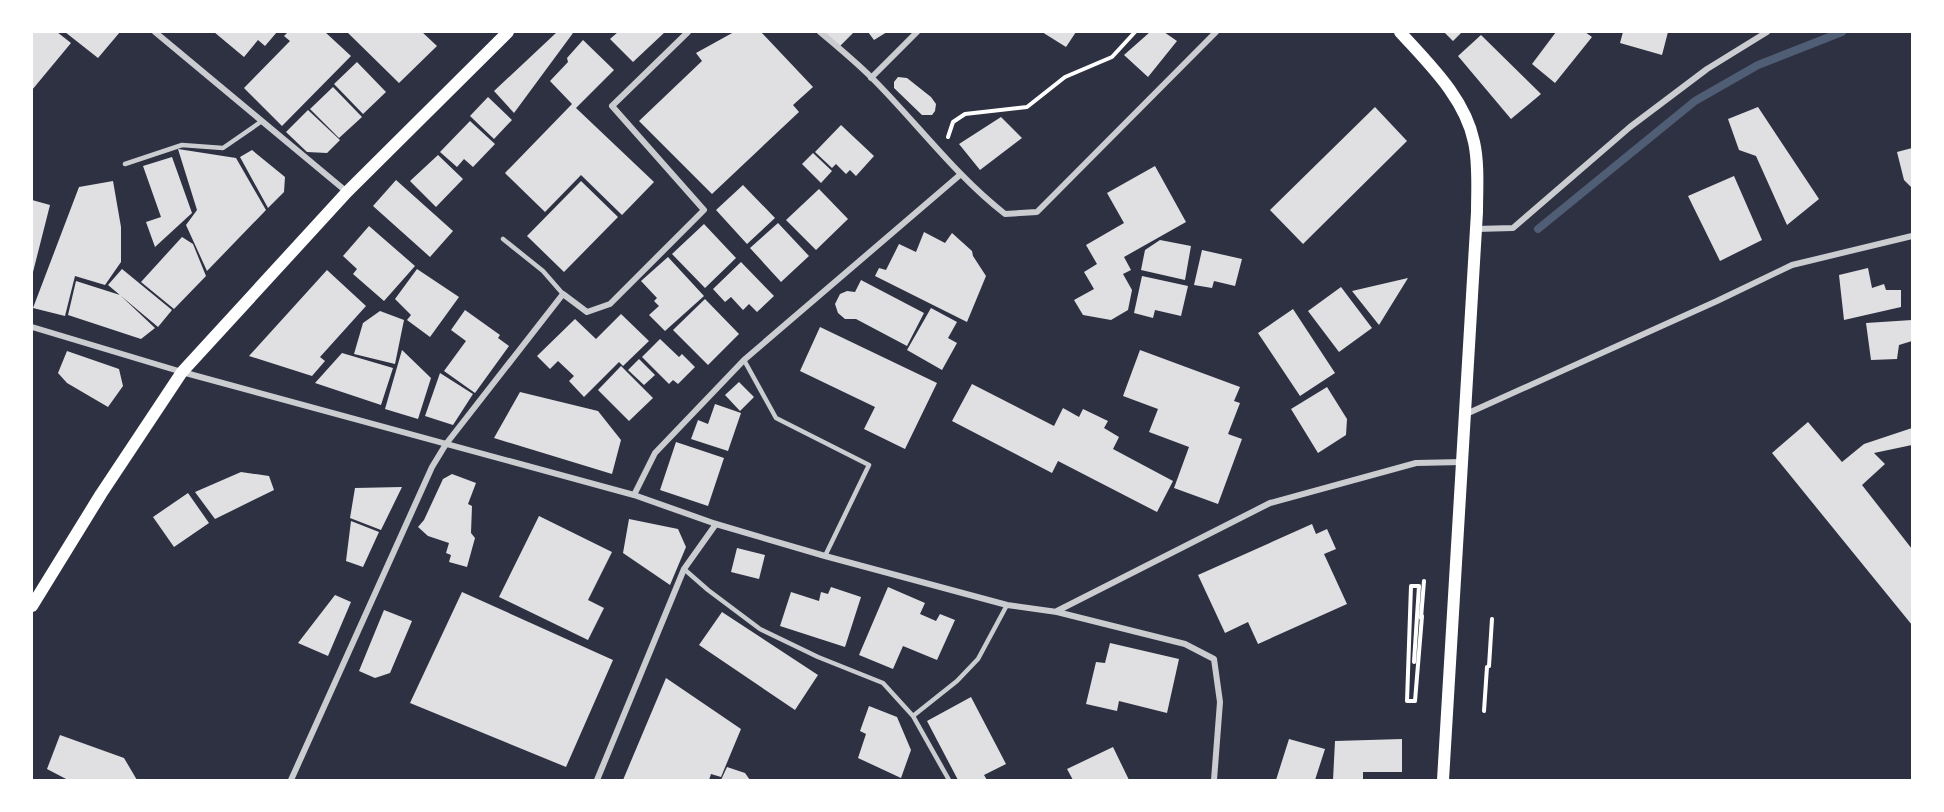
<svg xmlns="http://www.w3.org/2000/svg" width="1944" height="812" viewBox="0 0 1944 812" font-family="'Work Sans',sans-serif">
<style>
.lines{fill:none;stroke-linecap:round;stroke-linejoin:round}
.stream{stroke:#4f5d75;stroke-width:8}
.building{fill:#e0e0e3}
.path{stroke:#fff;stroke-width:4}
.service{stroke:#caccd0;stroke-width:4.5}
.minor{stroke:#caccd0;stroke-width:6}
.secondary{stroke:#fff;stroke-width:12}
</style>
<rect width="100%" height="100%" fill="#2d3142"/>
<g class="lines">
<path class="stream" d="M1538,229L1695,101L1758,65L1842,32"/>
</g>
<path class="building" d="M32,32H57L71,43L32,90Z
M65,32H120L98,58Z
M214,32H277L265,46L258,40L244,57Z
M288,32H325L351,56L282,126L244,88L290,41L284,36Z
M347,32H422L437,46L399,83Z
M557,32L573,33L514,113L494,91Z
M618,32H665L633,62L610,39Z
M734,32H761L813,87L793,105L799,112L712,194L639,121L702,61L696,53Z
M824,32H854L840,46Z
M868,32H887L874,40Z
M1042,32H1076L1066,47Z
M1150,32H1164L1177,41L1148,77L1124,55Z
M1444,32H1462L1453,41Z
M1556,32H1585L1592,37L1555,83L1532,64Z
M1623,32H1668L1662,55L1620,43Z
M1481,35L1541,94L1511,119L1458,56Z
M583,40L614,70L576,108L654,182L622,215L581,175L545,212L505,173L572,104L550,81L568,62L567,58Z
M357,62L386,92L363,114L334,84Z
M898,77L907,78L931,97L936,104L935,111L932,115H922L894,88V82Z
M333,87L362,117L339,138L310,109Z
M488,97L512,120L494,139L470,116Z
M1375,107L1407,141L1303,244L1270,210Z
M1758,107L1819,199L1787,225L1756,156L1739,150L1728,119Z
M308,110L340,140L327,153L307,152L286,132Z
M1001,117L1022,138L980,170L959,144Z
M470,121L495,144L473,167L464,159L457,167L440,152Z
M841,125L874,156L856,176L850,170L846,174L836,164L832,168L815,152Z
M1912,148V188L1904,180L1897,152Z
M178,149L236,158L266,210L207,271L186,225L197,210Z
M252,150L285,177L284,192L268,208L240,157Z
M813,153L832,171L821,183L802,164Z
M438,155L463,179L436,207L410,181Z
M172,157L192,213L155,247L146,222L161,217L143,166Z
M1155,166L1186,222L1124,257L1131,270L1123,274L1132,290L1128,310L1111,320L1083,315L1074,300L1094,289L1084,272L1097,264L1086,245L1124,223L1107,193Z
M1734,176L1762,240L1720,261L1688,196Z
M396,180L453,231L430,257L373,206Z
M113,181L121,227V262L105,285L75,276L65,316L33,308L79,187Z
M581,181L618,217L564,272L527,236Z
M743,185L775,218L747,244L716,210Z
M819,189L848,219L816,250L786,220Z
M32,200L50,205L32,276Z
M778,223L809,256L781,282L750,248Z
M704,224L736,258L705,288L672,254Z
M369,226L415,266L384,301L353,274L357,269L343,256Z
M924,232L945,243L952,233L972,251L973,256L986,276L967,322L875,276L879,268L886,270L899,244L916,252Z
M182,237L193,244L206,276L174,309L141,282Z
M1160,240L1191,246L1185,280L1141,270L1145,250Z
M1202,250L1242,259L1235,286L1214,281L1212,288L1194,285Z
M668,257L704,296L665,331L649,315L659,306L654,301L657,298L641,281Z
M741,262L774,296L757,312L749,304L743,310L731,297L725,302L713,289Z
M1868,268L1872,288L1884,284L1886,290H1901V307L1844,320L1839,275Z
M122,269L172,310L158,327L108,285Z
M417,269L459,297L430,337L407,320L411,315L395,299Z
M327,270L366,306L320,357L325,361L312,376L249,356Z
M1142,276L1188,286L1181,316L1155,310L1153,318L1134,313Z
M1408,278L1379,325L1352,291Z
M861,280L924,313L907,346L856,319H845L838,313L835,304L840,294L847,291L855,292Z
M76,281L120,295L155,328L141,339L68,315Z
M1341,287L1372,328L1339,352L1308,311Z
M705,299L739,334L708,365L673,330Z
M931,308L957,322L948,338L957,343L942,370L907,350Z
M1293,309L1335,373L1300,396L1258,333Z
M465,310L500,335L498,338L509,346L475,393L444,371L466,341L451,330Z
M380,311L404,320L395,364L354,354L363,323Z
M621,314L649,341L623,366L619,362L584,397L569,381L574,376L558,361L550,369L537,356L575,319L596,339Z
M1912,320V341L1899,345L1897,359L1871,360L1866,323Z
M820,327L937,383L905,449L864,429L875,407L800,371Z
M660,339L679,357L682,354L695,367L678,384L673,380L669,384L642,357Z
M402,350L431,378L418,419L385,409Z
M1140,350L1240,387L1234,401L1240,403L1228,434L1242,439L1218,504L1174,488L1189,447L1149,432L1158,409L1123,396Z
M67,351L119,369L123,386L108,407L67,383L58,373Z
M342,353L393,368L381,405L315,383Z
M639,359L655,375L644,385L628,370Z
M621,366L653,398L629,421L598,390Z
M440,373L473,394L453,425L425,416Z
M739,382L754,397L740,411L725,395Z
M972,384L1054,426L1063,408L1079,417L1083,409L1108,421L1104,428L1119,437L1113,449L1173,481L1157,512L1058,461L1052,473L952,421Z
M1327,387L1347,419L1346,435L1318,453L1291,409Z
M520,392L598,411L621,440L612,474L494,438Z
M715,404L741,413L728,451L691,439L698,420L708,424Z
M1808,422L1842,462L1864,444L1912,428V445L1874,453L1885,464L1862,485L1912,549V625L1772,453Z
M676,442L724,458L708,506L660,490Z
M241,472L269,476L274,490L215,519L195,492Z
M452,474L476,483L468,504L472,506L471,533L475,538L467,567L449,562L451,555L446,553L449,543L428,536L418,527L424,520L443,479Z
M402,487L381,530L350,518L355,488Z
M188,493L209,523L174,547L153,517Z
M539,516L612,552L588,600L604,608L588,640L499,597Z
M629,519L678,529L686,547L670,585L623,553Z
M351,521L379,532L363,567L346,561Z
M1312,524L1316,534L1327,529L1336,549L1324,554L1347,604L1258,644L1248,622L1225,633L1198,575Z
M737,548L765,555L759,579L731,572Z
M831,587L861,597L845,647L780,626L791,592L819,601L821,592L828,594Z
M888,587L925,603L920,614L936,621L940,614L955,620L937,660L903,646L893,669L859,655Z
M462,592L613,660L566,767L410,703Z
M335,595L351,602L328,656L298,643Z
M384,610L412,621L390,673L375,678L359,671Z
M722,612L818,675L795,710L699,645Z
M1110,643L1179,659L1167,713L1119,701L1117,711L1086,704L1096,662L1105,663Z
M666,678L741,729L721,777L711,774L709,780H623Z
M971,697L1006,764L984,775L987,780H958L927,721Z
M869,706L897,717L911,750L901,778L858,758L866,734L860,731Z
M60,735L124,758L137,780H68L47,769Z
M1289,739L1325,749L1315,780H1276Z
M1402,739V772H1363V780H1333L1335,741Z
M1113,747L1129,780H1073L1067,769Z
M727,767L745,773L750,780H721Z"/>
<g class="lines">
<path class="path" d="M948,137L953,122L965,114L1027,107L1065,77L1112,57L1135,32
M1421,618L1424,581
M1414,662L1419,586H1411L1407,701H1415L1422,616
M1489,666L1492,619
M1484,711L1487,667"/>
<path class="service" d="M125,164L182,145L223,148L262,121
M503,239L543,271L563,294
M744,360L776,418L869,465L825,556
M684,569L708,590L760,629L818,657L883,683L913,716L949,780
M913,716L957,681L978,659L1007,605"/>
<path class="minor" d="M155,32L347,192
M820,32C838,47 856,62 872,78C917,123 955,175 1005,214L1037,212L1216,32
M871,78L917,32
M1476,229L1513,228L1630,127L1707,69L1767,32
M32,327L182,372L634,495L716,524L825,556L1007,605L1057,612L1185,644L1214,659L1220,702L1214,780
M1464,415L1717,301L1792,265L1912,236
M634,495L655,453L744,360L961,174
M1057,611L1270,503L1416,463L1462,462
M291,780L432,467L446,444L563,294L587,312L610,304L704,210L612,106L688,32
M597,780L684,569L716,524"/>
<path class="secondary" d="M1400,32C1429,64 1465,98 1474,142C1479,164 1477,190 1477,212L1443,780
M32,606L101,494L182,372L347,192L508,32"/>
</g>
<rect width="1944" height="812" fill="none" stroke="#ffffff" stroke-width="66"/>
</svg>
